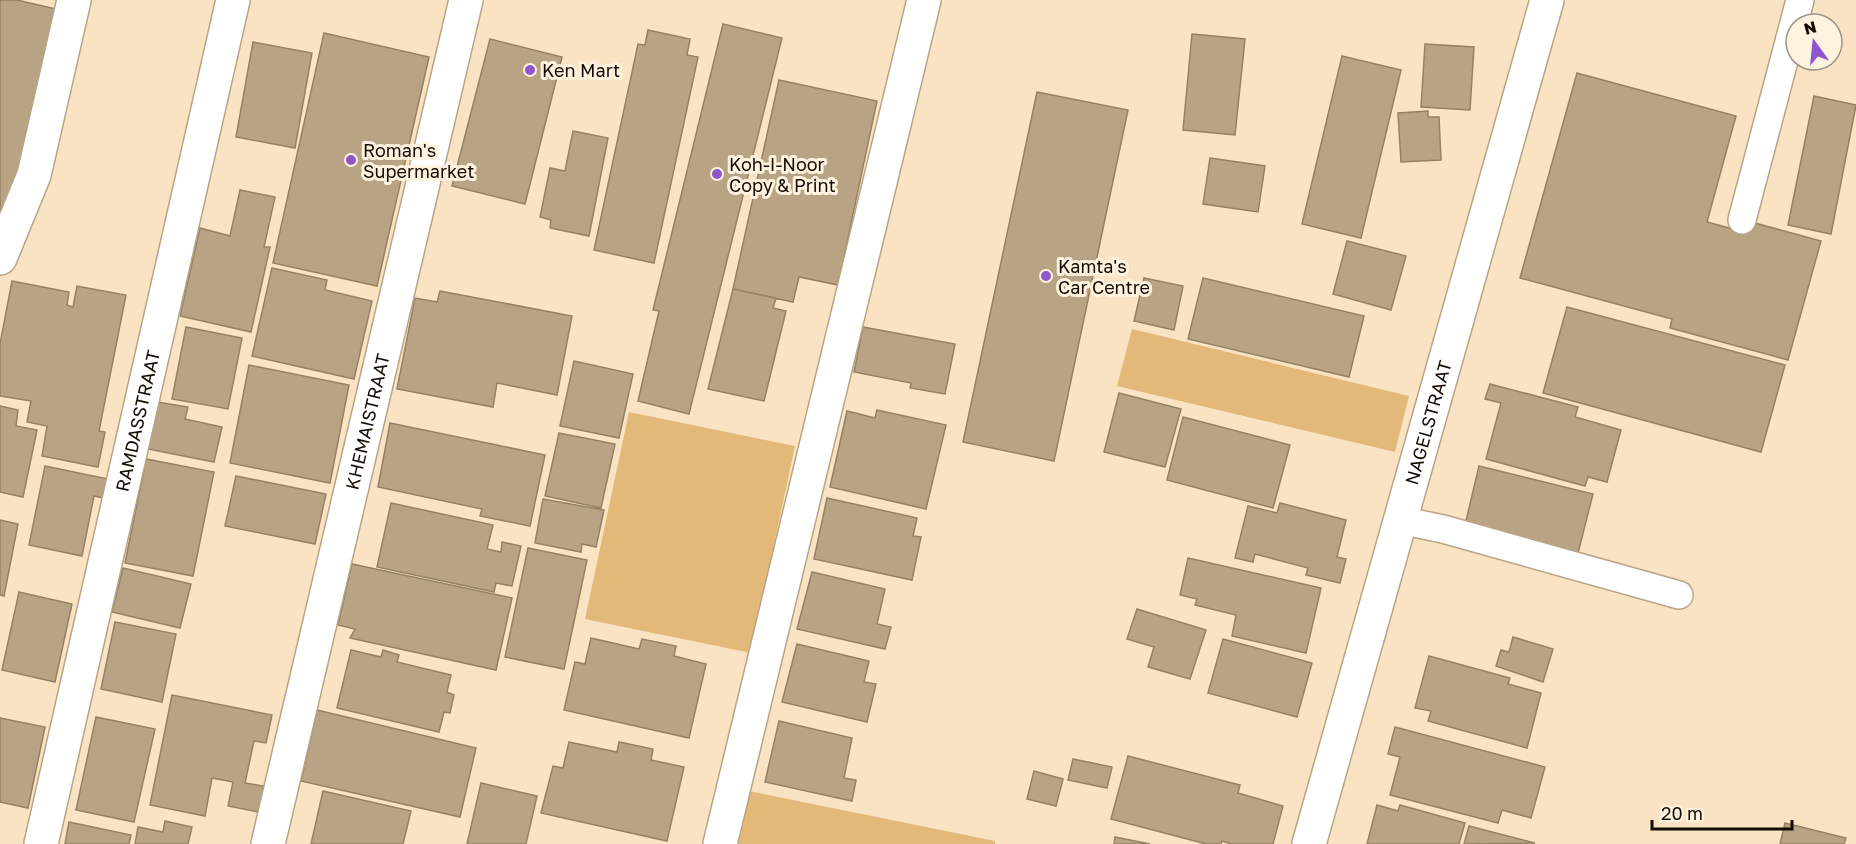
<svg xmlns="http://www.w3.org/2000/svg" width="1856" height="844" viewBox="0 0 1856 844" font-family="'Golos Text',sans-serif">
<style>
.green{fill:#e3b979}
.building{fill:#b8a485;stroke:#958164;stroke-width:1.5}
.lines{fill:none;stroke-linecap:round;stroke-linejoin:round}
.lane-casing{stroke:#b9a486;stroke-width:30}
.street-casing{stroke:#b9a486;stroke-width:36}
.lane{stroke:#fff;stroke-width:27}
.street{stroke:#fff;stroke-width:33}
.poi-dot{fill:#8e55cc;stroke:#fff2de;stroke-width:2}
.labels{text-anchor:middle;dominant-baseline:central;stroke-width:6;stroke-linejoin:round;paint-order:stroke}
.poi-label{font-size:18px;fill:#140c03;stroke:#fff2de;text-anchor:start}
.street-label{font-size:18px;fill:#140c03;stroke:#fff2de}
</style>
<rect width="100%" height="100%" fill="#f9e3c3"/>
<path class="green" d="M1132,329L1409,396L1395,452L1117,386Z
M629,412L795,446L751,653L585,619Z
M749,791L995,841V844H737Z"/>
<path class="building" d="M0,0H17L56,9L8,217L0,215Z
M723,24L782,38L689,414L638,401L659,311L653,310Z
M648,30L690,39L687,55L698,57L654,263L594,250L638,44L645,45Z
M324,33L429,57L377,286L273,263Z
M1192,34L1245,39L1235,135L1183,130Z
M490,39L562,57L525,204L452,186Z
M253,42L312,53L295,148L236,137Z
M1425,44L1474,47L1470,110L1421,107Z
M1342,56L1401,70L1361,238L1302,224Z
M1577,73L1736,116L1707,222L1748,233L1751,222L1821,241L1788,360L1670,328L1672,319L1520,278Z
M779,80L877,101L838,285L799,277L793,302L733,289Z
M1037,92L1128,110L1054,461L963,442Z
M1814,96L1856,105L1831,234L1788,225Z
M1428,111V117H1439L1441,160L1401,162L1398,113Z
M573,131L608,138L589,236L550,228L551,220L540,217L550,168L565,171Z
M1210,158L1265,166L1258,212L1203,204Z
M240,190L275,197L264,247H270L251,332L180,316L200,228L230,236Z
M1347,241L1406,256L1391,310L1333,294Z
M272,268L327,280L325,290L372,301L354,379L252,356Z
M1144,278L1183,286L1174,330L1134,321Z
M1203,278L1364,316L1349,377L1188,339Z
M12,281L69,292L67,305L73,307L77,286L126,295L99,431L105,432L98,467L42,456L47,426L27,422L31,401L0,396V344Z
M733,289L776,298L773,308L786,311L764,401L708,389Z
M440,291L572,316L557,395L497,383L493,407L397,389L415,298L437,302Z
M1567,307L1785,365L1761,452L1543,393Z
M186,327L242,338L228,409L172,399Z
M863,327L955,344L945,394L910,388L911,383L854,372Z
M574,361L633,374L619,438L560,426Z
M249,365L349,385L330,483L230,463Z
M1490,384L1578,407L1575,417L1621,430L1607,482L1588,477L1585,486L1486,459L1501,403L1485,399Z
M1119,393L1181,409L1165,467L1104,452Z
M157,402L188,407L185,419L222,427L214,462L148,449Z
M0,406L18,410L16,426L37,430L23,497L0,492Z
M877,410L946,425L926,509L830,487L847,411L875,418Z
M1183,417L1290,445L1273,508L1167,480Z
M390,423L545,455L530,526L480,516L482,509L378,487Z
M559,433L615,444L601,508L545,496Z
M146,459L214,472L193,576L125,563Z
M45,466L108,479L104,498L94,496L82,556L29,545Z
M1479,466L1593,494L1578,553L1465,525Z
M236,476L326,494L315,544L225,526Z
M827,498L917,518L913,536L921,537L912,580L814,559Z
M543,499L604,510L596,547L582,544L581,552L535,543Z
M391,503L493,525L487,549L501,552L502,542L521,546L512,586L496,583L494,592L377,567Z
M1280,503L1346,520L1337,557L1346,559L1340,583L1306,575L1308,568L1255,554L1253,562L1235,558L1248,506L1277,513Z
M0,520L18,524L4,596L0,595Z
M528,548L587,560L564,669L505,657Z
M1188,558L1321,588L1306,653L1232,636L1236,615L1195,605L1197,599L1180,595Z
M352,564L512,598L496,670L350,638L355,629L338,625Z
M123,568L191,584L180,628L112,612Z
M812,572L885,589L877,624L891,627L885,649L797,629Z
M19,592L72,604L55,682L2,670Z
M1137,609L1206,630L1190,679L1148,667L1154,647L1127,639Z
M115,622L176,634L162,702L101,689Z
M1513,637L1553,649L1543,682L1496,666L1501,650L1509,652Z
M591,638L639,649L642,639L676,646L674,656L706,664L689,738L564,710L575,662L585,664Z
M1223,639L1312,663L1297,717L1208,693Z
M797,644L869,661L864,682L876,684L867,722L782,702Z
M351,650L381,657L383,650L399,655L397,662L451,675L447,692L454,695L450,713L444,712L439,732L337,708Z
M1429,656L1510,678L1508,684L1541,693L1527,748L1428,721L1431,711L1415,708Z
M172,695L272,715L266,743L254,741L245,783L264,786L258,812L228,806L233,782L212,778L205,816L150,805Z
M317,710L476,748L460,817L301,781Z
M96,717L155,729L134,822L76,810Z
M0,718L45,727L28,808L0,802Z
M779,721L852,738L844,778L856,780L852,801L765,782Z
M1395,727L1545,767L1531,818L1502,810L1498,823L1390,795L1400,757L1388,754Z
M569,742L617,752L619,742L653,749L651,760L684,767L667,841L541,813L553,766L563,768Z
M1128,756L1240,785L1238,793L1283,806L1273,844H1231L1222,841L1221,844H1206L1111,819Z
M1073,759L1112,767L1107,788L1068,780Z
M1034,771L1063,779L1056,806L1027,799Z
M481,783L537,796L526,844H467Z
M323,791L411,811L403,844H311Z
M1377,805L1398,811L1400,805L1465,823L1459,844H1367Z
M165,821L192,827L188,844H135L138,827L163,832Z
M69,822L131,835L129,844H65Z
M1785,823L1846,838L1844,844H1780Z
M1469,826L1535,843L1464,844Z
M1115,837L1150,844H1114Z"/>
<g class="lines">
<defs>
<path id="lane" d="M1742,220L1800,0
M1400,520L1443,529L1679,595"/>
<g id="street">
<path d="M0,258L34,175L74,0"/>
<path id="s1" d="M41,844L233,0"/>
<path id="s2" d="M268,844L466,0"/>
<path d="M720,844L924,0"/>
<path id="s3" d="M1309,844L1547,0"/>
</g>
</defs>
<use href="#lane" class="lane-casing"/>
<use href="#street" class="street-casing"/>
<use href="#lane" class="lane"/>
<use href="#street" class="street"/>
</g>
<g class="poi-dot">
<circle cx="530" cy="70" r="6"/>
<circle cx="351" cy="160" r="6"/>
<circle cx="717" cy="174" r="6"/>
<circle cx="1046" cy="276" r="6"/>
</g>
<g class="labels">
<g class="poi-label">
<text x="542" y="70">Ken Mart</text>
<text x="363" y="150">Roman's<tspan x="363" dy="21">Supermarket</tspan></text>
<text x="729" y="164">Koh-I-Noor<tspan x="729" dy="21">Copy &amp; Print</tspan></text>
<text x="1058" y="266">Kamta's<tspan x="1058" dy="21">Car Centre</tspan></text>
</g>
<g class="street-label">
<text stroke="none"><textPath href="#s1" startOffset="434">RAMDASSTRAAT</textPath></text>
<text stroke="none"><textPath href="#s2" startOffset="434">KHEMAISTRAAT</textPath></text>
<text stroke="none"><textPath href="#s3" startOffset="438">NAGELSTRAAT</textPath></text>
</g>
</g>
<g transform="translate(1814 42) rotate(345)"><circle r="28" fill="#fff2de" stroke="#a19686" stroke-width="1.5"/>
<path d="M0-4.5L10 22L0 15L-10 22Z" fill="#8e55cc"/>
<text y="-9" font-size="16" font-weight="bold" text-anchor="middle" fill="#140c03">N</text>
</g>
<path d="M1652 820v9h140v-9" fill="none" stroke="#140c03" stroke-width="3"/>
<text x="1661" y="820" font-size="18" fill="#140c03" stroke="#fff2de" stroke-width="4.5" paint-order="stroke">20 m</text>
</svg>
